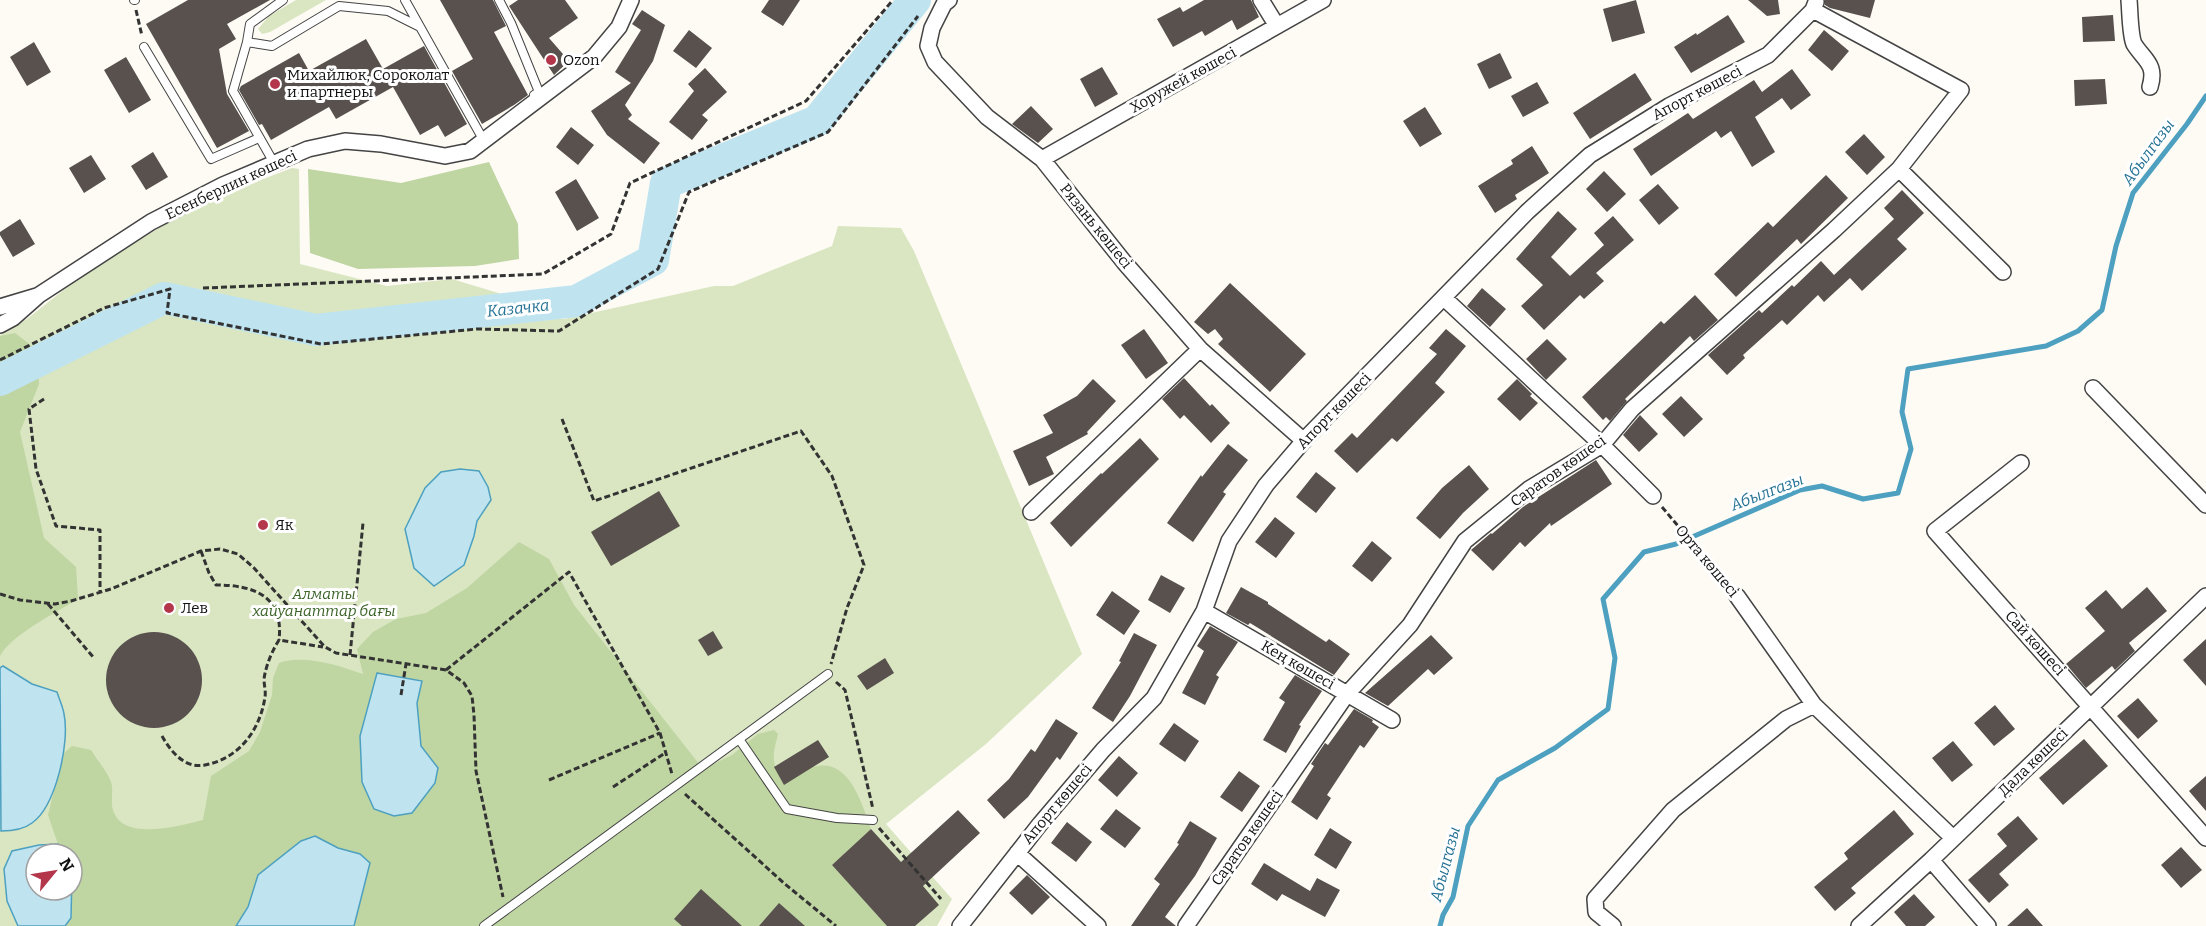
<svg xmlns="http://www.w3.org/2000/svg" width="2206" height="926" viewBox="0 0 2206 926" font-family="Bitter,serif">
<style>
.green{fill:#d9e6c1;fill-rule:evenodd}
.forest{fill:#bfd5a2}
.water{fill:#bfe4f0;stroke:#4da0c0;stroke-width:1.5}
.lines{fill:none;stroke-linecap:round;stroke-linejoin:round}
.stream{stroke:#4da0c0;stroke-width:5}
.river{stroke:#bfe4f0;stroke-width:32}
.building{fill:#58514e}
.service-casing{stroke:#444;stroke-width:10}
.minor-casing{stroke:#444;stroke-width:18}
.path{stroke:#333;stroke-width:3;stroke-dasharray:6 3;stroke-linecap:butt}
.service{stroke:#fff;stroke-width:8}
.minor{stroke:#fff;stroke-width:15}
.poi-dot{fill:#b3364b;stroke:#fff;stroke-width:2}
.labels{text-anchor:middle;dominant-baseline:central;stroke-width:6;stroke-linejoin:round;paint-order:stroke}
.poi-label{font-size:15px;fill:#111;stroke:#fff;text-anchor:start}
.street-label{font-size:15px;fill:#111;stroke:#fff}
.park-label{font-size:15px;font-style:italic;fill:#3a6327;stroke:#fff}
.water-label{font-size:16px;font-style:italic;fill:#267396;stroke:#fff}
</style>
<rect width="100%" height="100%" fill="#fefbf5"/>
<path class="green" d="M296,0H326L270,32L262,34L258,29L269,16Z
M292,168L299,169L300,264L387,286L452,279L532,303L547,319H564L714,286H733L832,246L838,226L901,228L914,251L1082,654L986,744L886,824L952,899L937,926H0V335L27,319L85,273L164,225L221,195ZM36,854H72V890H36Z"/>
<path class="forest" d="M489,162L518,224L519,259L475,266L358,269L310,253L308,169L401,183Z
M15,333L37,350L39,384L20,432L44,538L76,567L78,599C57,612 11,635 0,656V336Z
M519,542L549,559L574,605L703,769L732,755L758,734L774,730L778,734C772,758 771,763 784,784C793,779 803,770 813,767C849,756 862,804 871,829L832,865L887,926H65L71,918L72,854H68L58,844L48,815L63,754L72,746L91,750C97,760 107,771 111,782C114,791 110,802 113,810C122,842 180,826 203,820L211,776L249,751L260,732L272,695L273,678L279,663C305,654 339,666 363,674L357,649L373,632L396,619L426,613L467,588Z"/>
<path class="water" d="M460,469L479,471L488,487L491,500L477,521L474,536L464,565L434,586L414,568L405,529L425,488L441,472Z
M3,666L32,684L57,692C59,699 63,707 64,714C70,742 56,806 32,823C23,830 11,831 1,831L0,668Z
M377,673L422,681L417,703L421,746L438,768L435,783L412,813L394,816L374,809L362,782L360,736Z
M315,836L338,848L360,854L370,863L354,926H236L248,907L258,875L301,841Z
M58,844L68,854H36V890H72V875L71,918L65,926H18L7,901L4,869L12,851L39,845Z"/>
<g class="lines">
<path class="stream" d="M1440,926L1443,915L1453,897L1468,826L1498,780L1555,748L1608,709L1615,658L1603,599L1644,552L1676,544L1800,490L1822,486L1863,499L1898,493L1911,449L1902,412L1908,369L2046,346L2078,331L2102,310L2116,246L2133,193L2187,124L2206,96"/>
<path class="river" d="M0,380L164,298L316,330L576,301L653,260L666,183L817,121L915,0"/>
</g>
<path class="building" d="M188,0H270L227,24L236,39L219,49L227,94L249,131L217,148L146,24Z
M440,0H493L506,26L494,32L528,95L514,105L482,124L452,71L473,59Z
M518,0H565L578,18L549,38L569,61L554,75L509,6Z
M769,0H800L783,26L761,12Z
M1204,0H1251L1259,17L1237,30L1232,20L1205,36L1202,31L1173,47L1157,19L1180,7L1183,12Z
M1636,0L1645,33L1612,42L1603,9Z
M1748,0H1778L1780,14L1767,16Z
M1825,0H1875L1870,18L1830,8L1825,5Z
M642,10L665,25L653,61L625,105L632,115L628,119L660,143L644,164L607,135L591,111L631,83L615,72L641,30L632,24Z
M1728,15L1745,42L1691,73L1674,47L1696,33L1697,35Z
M2113,15L2115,41L2083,42L2082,17Z
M689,30L712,48L696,68L673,51Z
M1824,30L1849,51L1832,71L1808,50Z
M366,39L383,69L424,46L467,124L445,137L438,125L420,135L393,87L336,119L329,107L271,140L262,124L259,125L239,90L241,86L299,53L309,71Z
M34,42L51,72L27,86L10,57Z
M1500,53L1512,78L1489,89L1477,64Z
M126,57L151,100L129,113L104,70Z
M1102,67L1118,94L1095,107L1080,79Z
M705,68L727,92L702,115L708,120L692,140L669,122L694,91L688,84Z
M1792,69L1811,95L1791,110L1782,98L1755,117L1775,152L1752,167L1731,131L1721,138L1716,131L1651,176L1633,149L1688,113L1693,119L1754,80L1762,92Z
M1635,73L1652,100L1590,139L1573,113Z
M2105,79L2107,104L2075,106L2074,80Z
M1537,82L1549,103L1523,117L1511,96Z
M1031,106L1053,129L1038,143L1012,124Z
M1425,107L1442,134L1420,147L1403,121Z
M571,127L594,145L578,165L556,147Z
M1864,134L1885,157L1867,175L1845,152Z
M1532,146L1549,173L1515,195L1517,199L1495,213L1478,186L1513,164L1511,160Z
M153,152L168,177L146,190L131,166Z
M91,155L106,179L84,193L69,168Z
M1604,171L1626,194L1607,212L1586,189Z
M1826,175L1848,198L1801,244L1797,239L1736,297L1714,274L1768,222L1773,227Z
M576,179L599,218L577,231L555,192Z
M1658,184L1679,208L1659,225L1639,200Z
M1902,190L1924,213L1897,239L1907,249L1862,291L1850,278L1824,302L1818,295L1787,325L1782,320L1743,355L1745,358L1727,375L1708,355L1759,310L1762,313L1792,285L1794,287L1821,261L1834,275L1894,219L1884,208Z
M1558,211L1577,229L1551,257L1570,276L1604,245L1594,233L1613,216L1634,240L1596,273L1604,281L1584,299L1580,295L1544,330L1521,306L1543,285L1516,259Z
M20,219L35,244L13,257L0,235V232Z
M1230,283L1306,354L1270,392L1218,344L1223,339L1215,329L1208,334L1194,322Z
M1482,288L1506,309L1490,327L1467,306Z
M1695,295L1718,320L1694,341L1690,336L1625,399L1627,401L1610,421L1606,417L1603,420L1582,397L1661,321L1664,324Z
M1144,329L1168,363L1146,379L1121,345Z
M1446,329L1466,346L1435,383L1445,392L1397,442L1392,438L1357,473L1334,451L1352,433L1357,438L1437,354L1429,348Z
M1547,339L1567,359L1546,380L1526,359Z
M1184,378L1210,406L1212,404L1230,423L1211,443L1184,415L1180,419L1162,399Z
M1093,379L1116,401L1087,432L1088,434L1046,457L1054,474L1029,486L1013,451L1053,433L1043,415L1077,396Z
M1517,379L1532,394L1530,396L1538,403L1520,421L1497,399Z
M1681,396L1703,419L1684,437L1662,414Z
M1640,415L1658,434L1639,452L1623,435Z
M1140,438L1159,459L1071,547L1050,523L1101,473L1102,474Z
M1228,444L1248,460L1223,492L1226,494L1193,542L1167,523L1201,475L1202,477Z
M1596,460L1612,484L1551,526L1550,523L1525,547L1520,542L1493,571L1471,550L1491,533L1492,534L1523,507Z
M1469,465L1489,489L1463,513L1440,539L1416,518L1442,488Z
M1316,472L1336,488L1316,513L1296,497Z
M659,491L680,526L611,566L591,532Z
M1275,517L1295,533L1276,558L1255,542Z
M1372,541L1392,558L1372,582L1352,566Z
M1161,575L1185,588L1170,613L1148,600Z
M1241,587L1268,602V604L1326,642L1329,639L1350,654L1334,675L1250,623L1248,625L1226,613Z
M2147,587L2167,611L2129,643L2135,651L2115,670L2112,666L2086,688L2066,664L2105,631L2085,608L2106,590L2122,609Z
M1112,591L1140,611L1124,635L1096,615Z
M1210,626L1238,642L1216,675L1219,677L1205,705L1182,693L1204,651L1197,646Z
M713,631L723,648L708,656L698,640Z
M106 680a48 48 0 1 1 96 0a48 48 0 1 1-96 0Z
M1134,633L1157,645L1130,696L1113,722L1092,708L1121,662L1119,661Z
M1431,635L1453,658L1434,675L1428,669L1388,706L1365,693Z
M2206,639V686L2183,660Z
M885,658L894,673L867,690L857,676Z
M1295,675L1322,691L1299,725L1301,726L1286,753L1263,740L1285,702L1279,698Z
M2138,698L2158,721L2138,739L2117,716Z
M1995,705L2015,729L1994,746L1974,723Z
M1354,709L1373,720L1372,722L1379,727L1364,748L1360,745L1327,795L1331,798L1317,820L1291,802L1314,766L1311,764L1325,743L1328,745Z
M1056,719L1078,733L1060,760L1057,757L1028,797L1004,819L987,800L1009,779L1031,749L1035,752Z
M1174,723L1199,741L1185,762L1159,744Z
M2084,739L2108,766L2063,805L2039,778Z
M818,740L829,757L784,785L774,767Z
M1953,741L1973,765L1952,782L1932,758Z
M1119,756L1138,773L1117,797L1098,780Z
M1239,771L1260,786L1242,812L1220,797Z
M2206,776V811L2189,791Z
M1116,809L1141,828L1125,848L1100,829Z
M958,810L980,833L923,886L939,905L915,926H887L832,865L871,829L901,862Z
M1894,810L1914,834L1851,888L1856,893L1835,911L1814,887L1848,859L1844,853Z
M2018,816L2038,839L1999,874L2009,885L1989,903L1968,880L2007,846L1997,834Z
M1190,821L1217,838L1195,876L1165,917L1176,926H1131L1160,884L1154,879L1179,844L1177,843Z
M1067,822L1092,842L1076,862L1051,843Z
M1330,828L1352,842L1336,869L1314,855Z
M2181,847L2202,870L2181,888L2161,865Z
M1264,863L1310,891L1317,878L1340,890L1325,917L1282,894L1277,901L1251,884Z
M1027,875L1050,897L1032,915L1009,893Z
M701,889L742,926H682L674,919Z
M1914,894L1935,917L1925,926H1906L1894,912Z
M779,903L805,926H759Z
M2027,908L2043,926H2007Z"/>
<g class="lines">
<defs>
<path id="service" d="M134,0H135
M283,0L250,24L247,42L272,46L339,6L388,11L420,27
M405,0L484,141
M499,0L511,23L539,92L534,95
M247,42L233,91L274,163
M144,47L211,159L259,138
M739,739L787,809L837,818L873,820
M484,926L828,674"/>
<path id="minor" d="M949,0L944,4L932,28L928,46L935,62L987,117L1042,159L1124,262L1200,349L1304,441
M1261,0L1277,26
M2129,0C2130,11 2130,35 2134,44C2144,60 2157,64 2150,87
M1042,159L1323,0
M1899,169L2003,272
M1444,298L1602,445L1653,496
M0,307L37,296
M0,325L13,318L39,295L151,222L223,185L308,149L345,141L381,144L445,156L470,151L594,57L619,27L631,0
M2093,388L2206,505
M2021,463L1935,531L2206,838
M1031,512L1200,349
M1737,596L1814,705L1953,838
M1204,611L1392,720
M1017,853L1098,926
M1931,860L1988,926
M960,926L1040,824L1103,750L1154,698L1204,611L1229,541L1266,485L1307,437L1527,212L1590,155L1669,106L1768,55L1813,10L1816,2
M1186,926L1347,694L1410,625L1465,541L1529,489L1602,445L1632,409L1834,230L1899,169L1961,90L1813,10
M1613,926L1596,912L1595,899L1673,810L1786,719L1814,705
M1859,926L1931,860L2206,596"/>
</defs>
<use href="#service" class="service-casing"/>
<use href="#minor" class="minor-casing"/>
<path class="path" d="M136,10L142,36
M203,288L543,274L611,234L630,183L806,101L893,0
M0,360L104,308L170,289L167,313L321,344L477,329L559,331L658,269L689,192L828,132L918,16
M44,399L29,409L36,469L56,526L100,530V592
M562,419L594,501L801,431L832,476L864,565L847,608L831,664
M1662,507L1727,584
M201,551L209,573L216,585C254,585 284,596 279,640
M0,594L20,600L55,604L71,601L111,589L201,551L220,549L238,554L254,568L325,647L336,653L446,670L464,683L472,696L474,715L476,771L503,897
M48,604L94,658
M350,655L363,523
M446,670L569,572L660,733L672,774
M836,682L845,690L873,809
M401,695L406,664
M162,736C171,752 185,769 205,765C238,759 260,731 265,697C266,691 264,685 264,679C266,665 272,651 279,640L323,647
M549,780L660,733
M613,787L665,753
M685,794L785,884L836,926
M879,828L941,899"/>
<use href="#service" class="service"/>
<use href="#minor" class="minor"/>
</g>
<g class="poi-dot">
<circle cx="551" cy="60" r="6"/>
<circle cx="275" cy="84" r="6"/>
<circle cx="263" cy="525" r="6"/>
<circle cx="169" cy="608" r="6"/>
</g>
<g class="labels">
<g class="poi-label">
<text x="563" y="60">Ozon</text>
<text x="287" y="75">Михайлюк, Сороколат<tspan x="287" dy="17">и партнеры</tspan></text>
<text x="275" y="525">Як</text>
<text x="181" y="608">Лев</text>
</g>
<g class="street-label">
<text transform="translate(1183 80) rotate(-29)">Хоружей көшесі</text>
<text transform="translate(1697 93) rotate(-28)">Апорт көшесі</text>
<text transform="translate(231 185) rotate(-25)">Есенберлин көшесі</text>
<text transform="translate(1096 226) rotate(51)">Рязань көшесі</text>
<text transform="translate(1334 411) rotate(-46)">Апорт көшесі</text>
<text transform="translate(1558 471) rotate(-35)">Саратов көшесі</text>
<text transform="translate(1707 561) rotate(50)">Орта көшесі</text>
<text transform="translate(2035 643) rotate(48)">Сай көшесі</text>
<text transform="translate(1298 665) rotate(30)">Кең көшесі</text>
<text transform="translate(2033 762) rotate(-44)">Дала көшесі</text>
<text transform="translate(1057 804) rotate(-50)">Апорт көшесі</text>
<text transform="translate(1247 838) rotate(-55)">Саратов көшесі</text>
</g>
<g class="park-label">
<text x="324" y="594">Алматы<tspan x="324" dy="17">хайуанаттар бағы</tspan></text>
</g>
<g class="water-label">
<text transform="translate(2148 152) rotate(-54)">Абылгазы</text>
<text transform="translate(518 308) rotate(-6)">Казачка</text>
<text transform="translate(1767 492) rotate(-21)">Абылгазы</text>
<text transform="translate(1445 864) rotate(-75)">Абылгазы</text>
</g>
</g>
<g transform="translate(54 872) rotate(60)"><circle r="28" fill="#ffffff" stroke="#a0a0a0" stroke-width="1.5"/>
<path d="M0-4.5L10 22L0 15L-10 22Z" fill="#b3364b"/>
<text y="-9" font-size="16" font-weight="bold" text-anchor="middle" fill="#111111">N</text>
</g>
</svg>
